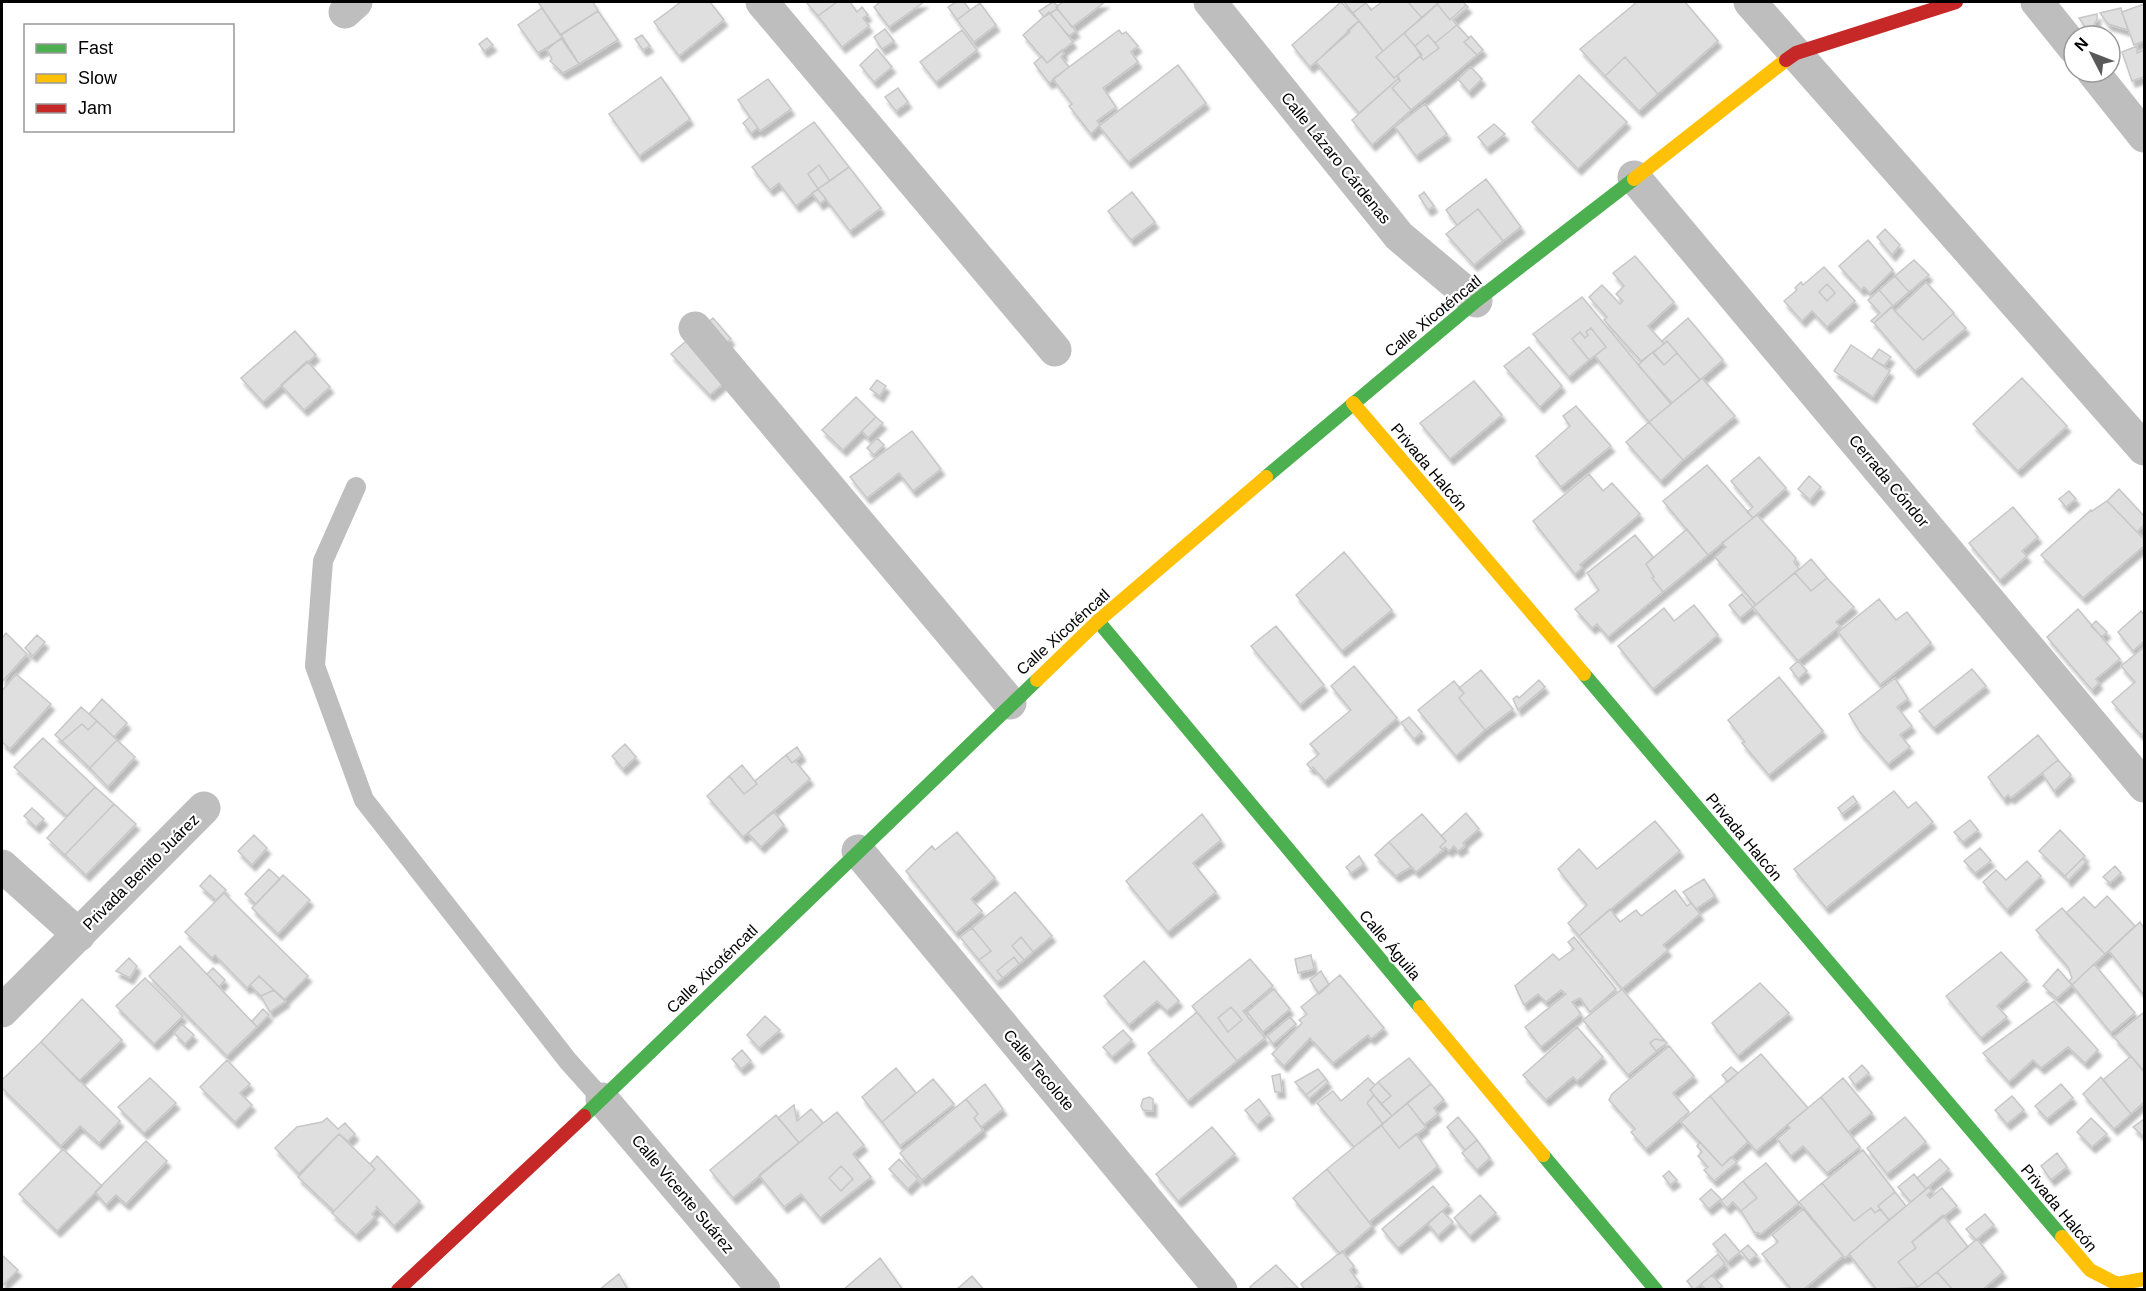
<svg xmlns="http://www.w3.org/2000/svg" width="2146" height="1291" viewBox="0 0 2146 1291" font-family="Arial,sans-serif">
<style>
.building{fill:#dfdfdf;stroke:#c7c7c7;stroke-width:1.5;fill-rule:evenodd;filter:url(#shadow)}
.lines{fill:none;stroke-linecap:round;stroke-linejoin:round}
.lane{stroke:#bebebe;stroke-width:20}
.street{stroke:#bebebe;stroke-width:33}
.fast{stroke:#4caf50;stroke-width:14}
.slow{stroke:#ffc107;stroke-width:14}
.jam{stroke:#c62828;stroke-width:14}
.labels{text-anchor:middle;dominant-baseline:central;stroke-width:4.5;stroke-linejoin:round;paint-order:stroke}
.street-label{font-size:16px;fill:#000;stroke:#fff}
</style>
<defs>
<filter id="shadow"><feDropShadow dx="3.5" dy="6" stdDeviation="1.5" flood-color="#0004"/></filter>
</defs>
<rect width="100%" height="100%" fill="#fff"/>
<path class="building" d="M538,2H593L598,11L560,35Z
M681,2H710L724,20L679,56L654,22Z
M806,2H837L818,16Z
M837,2H850L857,12L862,7L868,15L863,18L869,26L842,47L818,16Z
M880,2H924L889,27L874,7Z
M956,2H964L970,10L957,20L948,7Z
M1053,2L1058,6L1057,9L1044,17L1039,11Z
M1063,2H1105L1072,27L1056,7Z
M1341,2L1359,21L1348,30L1350,32L1310,67L1292,45Z
M1344,2H1367L1353,13Z
M1382,2H1408L1422,18L1383,51L1353,13L1366,3L1371,10Z
M1408,2H1440L1422,18Z
M1440,2H1463L1466,5L1450,20L1437,4Z
M1637,2H1685L1718,41L1658,94L1625,57L1605,76L1580,49Z
M980,3L996,25L974,42L957,20Z
M1437,4L1450,20L1466,5L1468,7L1453,20L1457,25L1435,43L1428,35L1415,46L1404,33Z
M2144,4V41L2134,45L2122,12Z
M542,8L563,38L538,53L518,25Z
M2121,8L2122,12L2128,30L2108,24L2100,13Z
M1057,9L1076,31L1069,36L1050,14Z
M598,11L618,40L579,64L561,35Z
M1049,12L1073,42L1047,63L1023,35Z
M2097,14V20L2090,31L2100,36H2091L2079,18Z
M1359,21L1383,51L1376,57L1394,78L1397,76L1399,78L1359,113L1316,62Z
M1457,25L1469,38L1464,42L1477,55L1411,110L1392,88L1400,81L1397,76L1420,56L1423,60L1439,48L1435,43Z
M885,29L894,41L882,49L874,37Z
M962,30L977,50L936,82L920,62Z
M1119,30L1122,34L1126,32L1138,46L1131,52L1138,62L1103,88L1116,107L1097,121L1100,125L1091,134L1069,106L1072,104L1053,79Z
M1404,33L1422,55L1394,78L1376,57Z
M642,35L650,46L643,50L635,39Z
M1428,35L1439,48L1423,60L1415,46Z
M1471,36L1483,50L1477,55L1464,42Z
M487,38L493,45L484,51L479,44Z
M561,38L579,64L563,73L550,61L552,59L547,50Z
M2137,46V53L2144,50V77L2132,81L2122,52Z
M877,49L892,67L874,82L860,65Z
M1062,50L1064,54L1061,57L1069,67L1049,83L1034,63L1042,56L1047,63Z
M1625,57L1658,94L1639,111L1605,76Z
M1178,65L1206,103L1128,162L1099,126Z
M1471,67L1482,79L1469,92L1458,79Z
M1579,75L1627,122L1578,169L1532,122Z
M661,77L690,119L639,156L609,114Z
M1399,78L1400,81L1392,88L1411,110L1372,145L1352,120Z
M768,79L791,109L760,131L738,100Z
M898,88L908,102L896,111L885,97Z
M1425,104L1447,134L1416,156L1395,127Z
M750,117L758,128L751,133L743,123Z
M814,122L849,167L830,181L819,165L808,174L818,189L796,206L779,183L770,190L752,167Z
M1494,124L1505,134L1487,148L1478,137Z
M819,165L830,181L818,189L808,174Z
M849,167L881,208L850,231L818,189Z
M1486,179L1521,227L1503,241L1478,209L1457,225L1446,210Z
M818,189L826,199L820,204L812,193Z
M1132,192L1155,222L1131,240L1108,211Z
M1424,192L1434,206L1428,210L1419,196Z
M1478,209L1503,241L1474,265L1446,234Z
M1885,229L1900,245L1892,255L1877,237Z
M1868,240L1893,270L1870,293L1864,287L1861,290L1839,266Z
M1635,256L1674,302L1648,326L1664,344L1641,361L1604,320L1607,317L1589,297L1602,285L1620,304L1623,301L1616,294L1624,286L1613,273Z
M1914,260L1929,275L1909,292L1895,276Z
M1824,267L1855,301L1827,327L1812,311L1802,321L1784,301L1797,290L1795,288L1801,282L1803,285ZM1827,284L1835,293L1827,301L1819,292Z
M1895,276L1909,292L1893,306L1879,290Z
M1926,282L1954,313L1923,340L1895,311Z
M1827,284L1835,293L1827,301L1819,292Z
M1879,290L1893,306L1874,323L1871,321L1880,313L1868,300Z
M1582,297L1671,404L1649,422L1595,356L1606,347L1591,328L1586,332L1588,335L1585,338L1580,332L1572,339L1589,360L1569,377L1533,334Z
M1891,307L1923,340L1953,314L1966,328L1915,371L1874,323Z
M713,318L731,339L712,356L731,377L710,395L671,354Z
M1688,318L1723,360L1700,380L1667,341L1664,344L1662,341Z
M1591,328L1606,347L1589,360L1572,339L1580,332L1585,338L1588,335L1586,332Z
M295,331L316,355L263,402L241,378Z
M1667,341L1677,353L1664,365L1653,353Z
M1851,345L1890,371L1873,397L1834,371Z
M1529,347L1562,386L1540,407L1504,366Z
M1879,349L1891,357L1884,366L1872,359Z
M1653,352L1664,365L1677,353L1700,380L1672,403L1638,365Z
M307,361L330,387L304,410L281,385Z
M1702,378L1735,416L1683,460L1649,422Z
M2022,378L2067,426L2018,471L1973,424Z
M877,380L886,386L880,396L870,389Z
M1474,381L1502,415L1450,459L1420,423Z
M856,397L876,417L843,450L822,430Z
M1576,406L1611,446L1561,487L1536,456L1570,426L1563,416Z
M876,417L883,423L868,438L862,431Z
M1649,422L1683,460L1661,481L1626,442Z
M912,431L941,469L913,491L899,473L867,498L850,477Z
M877,438L884,445L874,455L867,448Z
M1759,457L1786,488L1753,518L1747,512L1753,507L1731,481Z
M1707,465L1753,518L1708,555L1663,501Z
M1589,474L1603,491L1612,483L1640,514L1580,565L1582,568L1575,574L1533,521Z
M1809,476L1821,487L1810,500L1798,489Z
M2119,489L2144,516V525L2137,532L2107,501Z
M2069,491L2076,499L2066,507L2059,499Z
M2107,501L2144,539V546L2083,598L2041,555L2091,510L2092,511Z
M2013,507L2038,537L2022,551L2027,556L2000,580L1969,543Z
M1757,515L1796,558L1794,562L1799,569L1756,605L1715,557L1726,547L1722,543Z
M1687,529L1708,555L1663,592L1652,578L1654,577L1646,564Z
M1635,535L1653,557L1646,564L1654,577L1652,578L1663,592L1608,637L1597,624L1592,628L1575,609L1599,590L1587,573Z
M1344,552L1392,610L1342,651L1296,595Z
M1811,559L1827,578L1811,591L1795,573Z
M1795,573L1811,591L1827,578L1854,607L1836,622L1840,626L1798,661L1753,607Z
M1742,594L1753,607L1740,618L1729,605Z
M1879,599L1896,620L1907,612L1931,643L1880,685L1838,632Z
M1694,605L1718,635L1653,689L1618,646L1664,608L1674,621Z
M2078,609L2120,659L2096,679L2099,683L2092,690L2047,637Z
M2141,611L2144,615V641L2133,651L2118,632Z
M2096,621L2107,632L2102,637L2091,626Z
M1276,626L1324,685L1300,705L1251,646Z
M6,633L27,654L2,682V638Z
M37,635L45,642L33,656L25,648Z
M2144,647V732L2141,735L2112,702L2135,682L2121,666Z
M1798,661L1807,671L1798,679L1790,668Z
M1354,666L1397,718L1325,781L1313,767L1311,769L1307,764L1319,754L1310,744L1351,710L1331,686Z
M1972,669L1986,686L1934,728L1919,711Z
M1481,670L1513,709L1485,730L1459,698L1464,693L1459,688Z
M16,674L51,704L10,749L2,742V691Z
M1779,677L1823,731L1769,775L1742,743L1745,742L1728,720Z
M1895,678L1908,699L1897,707L1912,726L1900,735L1910,747L1888,764L1860,732L1849,714Z
M1539,680L1545,687L1518,710L1513,699L1517,696L1519,698Z
M1454,681L1464,693L1459,698L1485,730L1456,756L1418,710Z
M102,699L127,723L114,737L89,714Z
M81,707L97,721L88,730L82,724L62,741L55,735Z
M1409,717L1422,732L1414,739L1401,723Z
M97,721L117,740L90,768L62,741L82,724L88,730Z
M2038,735L2058,760L2011,798L2008,795L2004,799L1988,777Z
M43,738L95,787L67,816L14,767Z
M117,740L135,757L108,787L90,768Z
M625,744L636,757L623,769L612,756Z
M797,747L802,755L792,763L786,755Z
M786,755L792,763L795,761L810,779L743,837L707,796L729,776L744,794L757,784L755,781Z
M2058,760L2071,775L2054,791L2042,773Z
M742,765L757,784L744,794L729,776Z
M95,787L114,804L65,855L47,838Z
M1894,791L1908,808L1916,802L1933,822L1826,908L1794,869Z
M1853,796L1857,802L1842,814L1838,808Z
M114,804L136,824L86,875L65,855Z
M32,808L44,819L36,827L24,816Z
M774,812L784,825L761,847L748,833Z
M1466,813L1479,829L1463,843L1465,846L1458,851L1454,846L1449,851L1445,847L1443,850L1440,847L1446,841L1441,836Z
M1202,814L1221,840L1193,863L1216,892L1168,932L1126,881Z
M1422,814L1446,841L1440,847L1443,850L1416,872L1389,842Z
M1970,820L1978,830L1963,842L1954,832Z
M1655,821L1680,851L1579,936L1568,923L1587,905L1558,869L1579,849L1597,869Z
M2060,830L2085,856L2065,876L2039,851Z
M957,832L995,878L971,899L982,911L956,933L906,871L932,846L935,850Z
M254,835L267,848L252,865L238,851Z
M1389,842L1411,867L1396,876L1375,855Z
M1980,848L1991,861L1975,873L1964,861Z
M1359,856L1364,864L1351,873L1346,867Z
M2083,858L2086,862L2068,881L2065,876Z
M2027,861L2041,876L2007,910L1983,882L1996,870L2006,880Z
M2115,866L2121,873L2110,883L2103,877Z
M269,869L280,879L256,904L245,894Z
M210,875L226,890L216,900L200,886Z
M283,875L310,900L278,934L252,908Z
M1704,879L1715,896L1696,909L1683,892Z
M1675,890L1687,906L1691,903L1700,914L1663,945L1668,950L1622,989L1579,936L1610,909L1620,922L1636,910L1641,916Z
M1015,892L1052,936L1033,952L1021,937L1012,946L1024,960L1019,964L1014,957L997,971L1003,978L997,982L979,960L991,951L972,928Z
M224,893L308,976L284,1000L259,976L247,988L215,955L212,958L185,932Z
M2107,896L2135,926L2105,954L2066,913L2084,897L2095,908Z
M2062,908L2105,954L2072,985L2069,981L2072,978L2068,967L2036,930Z
M2140,922L2144,928V995L2109,951Z
M972,928L991,951L979,960L960,937Z
M1021,937L1033,952L1024,960L1012,946Z
M1574,937L1616,989L1590,1012L1580,998L1572,1002L1581,1014L1541,1047L1525,1027L1566,994L1561,990L1546,1002L1538,994L1524,1005L1515,986L1553,954L1559,960L1574,949L1568,942Z
M180,946L257,1027L227,1056L149,976Z
M2001,952L2027,980L1997,1006L2007,1017L1981,1038L1946,996Z
M1311,955L1314,969L1298,973L1295,959Z
M1014,957L1019,964L1003,978L997,971Z
M129,958L137,966L130,978L116,971Z
M1250,959L1273,986L1243,1011L1265,1038L1237,1061L1192,1006ZM1231,1007L1242,1020L1228,1032L1218,1018Z
M1144,961L1179,1001L1167,1011L1157,1001L1129,1025L1104,996Z
M2094,964L2135,1013L2111,1033L2072,985Z
M213,968L225,980L219,987L207,974Z
M2058,969L2072,985L2057,998L2043,986Z
M1321,971L1329,985L1319,994L1310,980Z
M1340,975L1384,1028L1371,1039L1368,1035L1333,1063L1310,1038L1284,1066L1272,1054L1302,1023L1299,1020L1307,1014L1301,1007Z
M259,976L274,990L261,996L250,985Z
M145,978L183,1016L154,1044L116,1006Z
M1760,983L1789,1013L1738,1056L1712,1023Z
M1274,989L1290,1009L1263,1032L1247,1012Z
M1622,989L1665,1041L1655,1039L1650,1043L1656,1051L1667,1043L1628,1075L1583,1020Z
M274,990L286,1001L270,1012L261,996Z
M82,999L122,1040L79,1081L41,1042Z
M2054,1001L2098,1050L2085,1063L2068,1047L2041,1068L2033,1060L2009,1082L1983,1053Z
M1231,1007L1242,1020L1228,1032L1218,1018Z
M263,1009L269,1015L257,1027L252,1021Z
M1197,1012L1237,1061L1188,1101L1148,1053Z
M2144,1012V1071L2114,1037Z
M765,1016L780,1030L759,1048L747,1035Z
M1290,1017L1296,1024L1273,1044L1267,1036Z
M182,1024L194,1035L185,1044L174,1033Z
M1577,1027L1603,1057L1577,1081L1573,1077L1546,1100L1523,1075Z
M1123,1030L1132,1040L1112,1057L1103,1047Z
M1655,1039L1665,1041L1667,1043L1656,1051L1650,1043Z
M41,1042L120,1121L99,1143L80,1126L61,1146L2,1088V1080Z
M1669,1046L1694,1076L1673,1093L1689,1112L1646,1149L1631,1132L1635,1129L1609,1100L1612,1094Z
M742,1050L751,1061L741,1069L732,1059Z
M1761,1054L1808,1108L1756,1151L1710,1096Z
M2131,1056L2144,1072V1102L2131,1114L2103,1080Z
M1409,1058L1431,1084L1392,1116L1381,1104L1391,1096L1378,1082Z
M227,1060L250,1084L240,1093L252,1105L235,1122L200,1087Z
M1862,1065L1869,1073L1855,1085L1849,1077Z
M1731,1067L1738,1073L1728,1082L1722,1075Z
M896,1068L916,1093L882,1122L862,1097Z
M1318,1069L1326,1079L1306,1095L1295,1082Z
M1280,1074L1282,1092H1275L1272,1076Z
M2101,1077L2131,1114L2114,1129L2083,1094Z
M150,1078L176,1103L144,1133L118,1107Z
M1368,1078L1375,1085L1370,1090L1374,1095L1367,1103L1383,1124L1354,1147L1317,1103L1333,1091L1341,1101Z
M1843,1078L1872,1113L1848,1132L1821,1097Z
M933,1079L954,1104L900,1146L882,1122Z
M1326,1079L1328,1082L1309,1099L1306,1095Z
M1378,1082L1391,1096L1381,1104L1370,1090Z
M985,1084L1003,1109L981,1127L974,1118L978,1114L966,1099Z
M1431,1084L1444,1100L1434,1108L1438,1114L1424,1125L1407,1103Z
M2061,1084L2073,1098L2047,1119L2035,1106Z
M1374,1095L1392,1116L1383,1124L1367,1103Z
M1710,1096L1748,1142L1722,1166L1681,1122Z
M2012,1096L2024,1110L2007,1124L1995,1110Z
M1149,1097L1153,1099V1111L1143,1110L1141,1106L1143,1099Z
M1821,1097L1860,1147L1827,1173L1803,1146L1791,1156L1777,1139L1790,1128L1787,1125Z
M966,1099L978,1114L974,1118L983,1130L922,1180L900,1153Z
M1259,1099L1270,1114L1257,1125L1245,1110Z
M1407,1103L1426,1127L1399,1148L1381,1125Z
M794,1105L797,1121L811,1109L823,1123L799,1143L778,1118Z
M837,1112L864,1145L853,1154L871,1177L820,1218L801,1194L784,1207L759,1175ZM841,1166L853,1179L841,1191L829,1178Z
M776,1115L799,1143L733,1198L710,1170Z
M1458,1117L1477,1140L1465,1150L1447,1127Z
M1905,1117L1926,1142L1887,1174L1867,1148Z
M327,1118L338,1129L345,1123L355,1134L348,1141L339,1134L299,1174L275,1148L297,1127L322,1122Z
M2091,1118L2107,1134L2092,1147L2077,1132Z
M2144,1119V1137L2133,1127Z
M1381,1125L1399,1148L1416,1134L1438,1166L1369,1222L1327,1169Z
M1212,1127L1235,1154L1178,1201L1156,1174Z
M339,1134L375,1169L334,1211L298,1177Z
M1477,1140L1490,1158L1477,1170L1462,1153Z
M146,1141L167,1161L126,1204L116,1195L106,1205L95,1192Z
M1700,1142L1722,1166L1731,1157L1737,1162L1714,1181L1704,1170L1708,1167L1698,1156L1702,1152L1697,1146Z
M63,1149L102,1186L57,1231L19,1194Z
M1863,1150L1895,1192L1878,1206L1880,1209L1875,1213L1871,1208L1854,1221L1822,1183Z
M2057,1153L2067,1167L2051,1180L2041,1166Z
M377,1156L420,1201L394,1226L376,1206L377,1209L372,1214L375,1217L356,1235L332,1213L375,1169L370,1164Z
M899,1159L918,1179L908,1189L889,1169Z
M1940,1159L1949,1169L1926,1189L1917,1178Z
M1766,1163L1799,1203L1761,1234L1754,1232L1741,1211L1757,1198L1743,1181Z
M841,1166L853,1179L841,1191L829,1178Z
M1327,1169L1372,1226L1340,1254L1293,1198Z
M1669,1171L1677,1180L1670,1185L1663,1176Z
M1914,1174L1926,1189L1911,1202L1898,1187Z
M1743,1181L1757,1198L1741,1211L1733,1202L1727,1208L1721,1201Z
M1822,1183L1854,1221L1871,1208L1875,1213L1880,1209L1889,1220L1845,1258L1799,1202Z
M1433,1186L1449,1205L1398,1248L1382,1229Z
M1929,1187L1932,1191L1927,1195L1930,1198L1942,1188L1957,1206L1912,1242L1916,1248L1898,1262L1918,1287L1877,1290L1849,1254Z
M1711,1189L1721,1199L1709,1209L1700,1199Z
M1895,1192L1906,1206L1889,1220L1878,1206Z
M1480,1195L1496,1213L1470,1236L1454,1218Z
M1803,1209L1843,1256L1803,1290H1792L1762,1254L1778,1242L1772,1235Z
M1442,1211L1453,1222L1438,1236L1428,1224Z
M1985,1214L1994,1225L1976,1240L1966,1229Z
M1943,1215L1968,1247L1918,1287L1898,1262L1916,1248L1912,1242Z
M1725,1234L1740,1252L1728,1262L1713,1244Z
M1977,1239L2003,1272L1982,1290H1953L1937,1272Z
M1748,1245L1757,1255L1749,1261L1741,1251Z
M1342,1251L1354,1266L1350,1270L1360,1284L1353,1290H1305L1301,1284Z
M1718,1254L1725,1264L1694,1290L1687,1281Z
M2,1255L18,1270L2,1286Z
M880,1258L903,1290H843Z
M1276,1265L1298,1288L1252,1290L1250,1287Z
M1937,1272L1953,1290H1915L1918,1287Z
M619,1274L628,1290H599Z
M1712,1275L1722,1286L1718,1290H1706L1701,1284Z
M972,1276L984,1290H956Z"/>
<g class="lines">
<path class="lane" d="M356,487L323,561L315,666L364,800L568,1061L602,1099"/>
<path class="street" d="M762,2L1055,350
M1210,2L1399,236L1476,301
M1750,2L2144,449
M2037,2L2074,48
M345,12L356,2
M2093,72L2144,136
M1634,177L2144,786
M695,328L1010,703
M858,851L1221,1290
M2,866L79,935
M2,1011L204,808
M602,1099L764,1290"/>
<path class="fast" d="M1266,477L1476,301L1634,179
M1098,621L1420,1007
M1584,674L2062,1237
M584,1116L1037,680
M1543,1155L1656,1290"/>
<path class="slow" d="M1634,179L1786,60
M1353,403L1584,674
M1037,680L1098,621L1266,477
M1420,1007L1543,1155
M2062,1237L2090,1270L2117,1284L2144,1279"/>
<path class="jam" d="M1786,60L1796,53L1956,2
M398,1290L584,1116"/>
</g>
<g class="labels">
<g class="street-label">
<text transform="translate(1336 158) rotate(51)">Calle Lázaro Cárdenas</text>
<text transform="translate(1433 316) rotate(-39)">Calle Xicoténcatl</text>
<text transform="translate(1429 467) rotate(50)">Privada Halcón</text>
<text transform="translate(1889 481) rotate(50)">Cerrada Cóndor</text>
<text transform="translate(1063 632) rotate(-42)">Calle Xicoténcatl</text>
<text transform="translate(1744 837) rotate(50)">Privada Halcón</text>
<text transform="translate(141 872) rotate(-45)">Privada Benito Juárez</text>
<text transform="translate(1390 945) rotate(50)">Calle Águila</text>
<text transform="translate(712 969) rotate(-44)">Calle Xicoténcatl</text>
<text transform="translate(1039 1070) rotate(50)">Calle Tecolote</text>
<text transform="translate(683 1194) rotate(50)">Calle Vicente Suárez</text>
<text transform="translate(2059 1208) rotate(50)">Privada Halcón</text>
</g>
</g>
<rect width="2146" height="1291" fill="none" stroke="#000000" stroke-width="6"/>
<rect x="24" y="24" width="210" height="108" fill="#ffffff" stroke="#999999" stroke-width="1.5"/>
<rect x="36" y="44" width="30" height="9" fill="#4caf50" stroke="#999999" stroke-width="1.5"/>
<text x="78" y="54" font-size="18" fill="#000000">Fast</text>
<rect x="36" y="74" width="30" height="9" fill="#ffc107" stroke="#999999" stroke-width="1.5"/>
<text x="78" y="84" font-size="18" fill="#000000">Slow</text>
<rect x="36" y="104" width="30" height="9" fill="#c62828" stroke="#999999" stroke-width="1.5"/>
<text x="78" y="114" font-size="18" fill="#000000">Jam</text>
<g transform="translate(2092 54) rotate(312)"><circle r="28" fill="#ffffff" stroke="#999999" stroke-width="1.5"/>
<path d="M0-4.5L10 22L0 15L-10 22Z" fill="#595959"/>
<text y="-9" font-size="16" font-weight="bold" text-anchor="middle" fill="#000000">N</text>
</g>
</svg>
